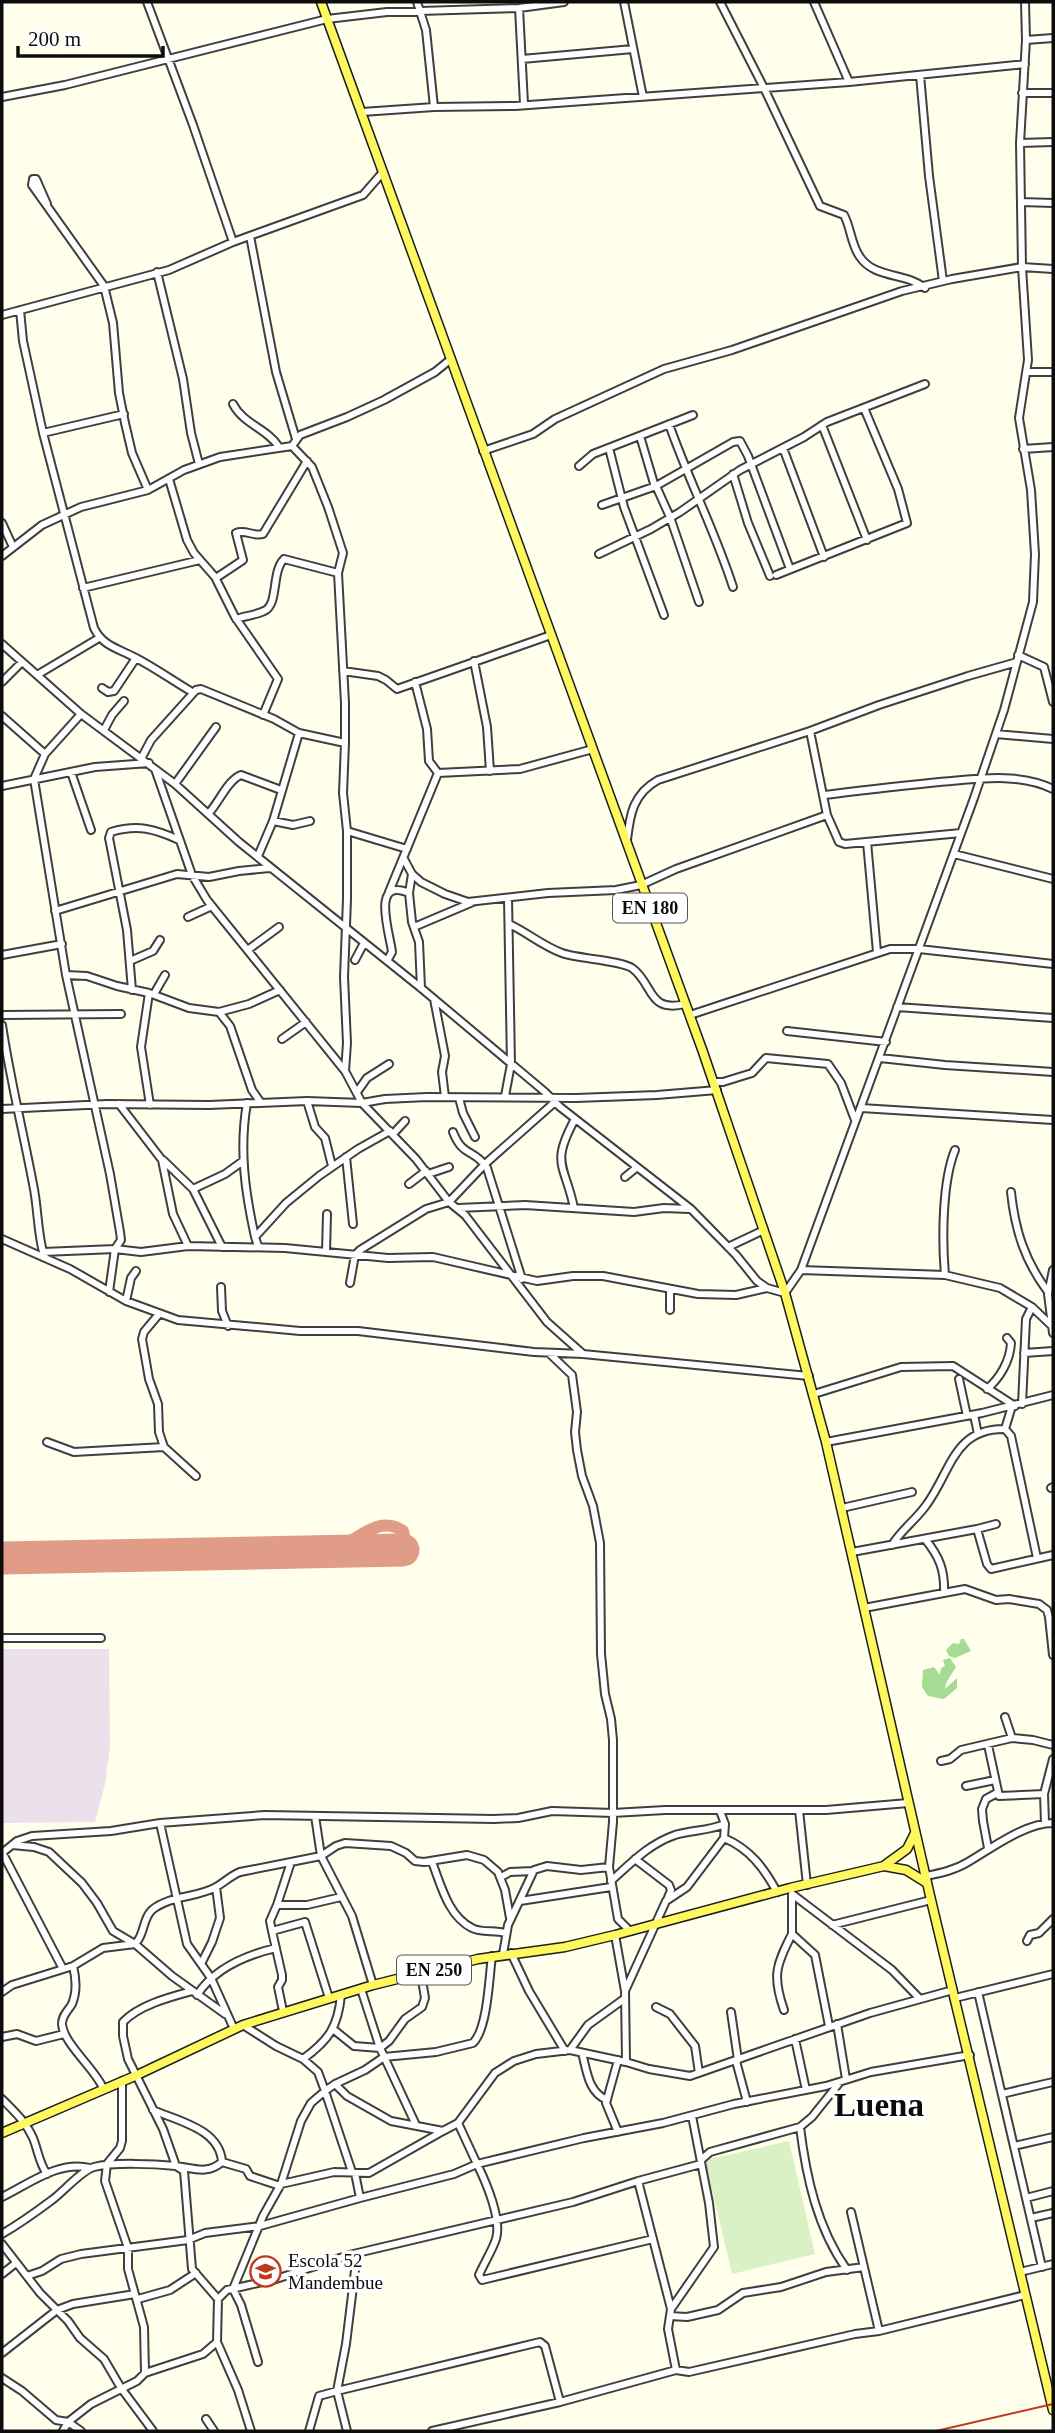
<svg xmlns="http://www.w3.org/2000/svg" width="1055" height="2433" viewBox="0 0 1055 2433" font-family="Georgia,serif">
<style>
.industrial{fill:#ece0eb}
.forest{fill:#a5dc93}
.pitch{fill:#daf1c6}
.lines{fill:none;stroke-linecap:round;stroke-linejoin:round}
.taxiway{stroke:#e09c86;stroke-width:12}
.runway{stroke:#e09c86;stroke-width:33}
.minor-casing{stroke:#3f3f3f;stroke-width:10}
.major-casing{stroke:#1d1d1d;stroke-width:11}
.minor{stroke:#fff;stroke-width:6}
.major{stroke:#fef75d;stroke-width:8}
.rail{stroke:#c1381f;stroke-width:2}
.labels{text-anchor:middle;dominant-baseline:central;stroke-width:7;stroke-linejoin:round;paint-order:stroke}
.shield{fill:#fff;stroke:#555;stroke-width:2}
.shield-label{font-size:18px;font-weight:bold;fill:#0c0c0c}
.poi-label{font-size:19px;fill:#0c0c0c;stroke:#fff;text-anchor:start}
.town-label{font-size:33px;font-weight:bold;fill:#0c0c0c;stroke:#fff}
</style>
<rect width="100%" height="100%" fill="#ffffec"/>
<path class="industrial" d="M2,1649H109L110,1747L105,1784L95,1822L2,1823Z"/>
<path class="forest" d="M961,1639H964L971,1651L955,1658L949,1656L946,1650L953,1643L959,1644Z
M950,1658L956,1667L946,1683L945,1689L957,1678V1688L944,1699L928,1696L922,1687L923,1670L934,1667L940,1675L941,1668L945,1666L943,1660Z"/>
<path class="pitch" d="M789,2141L815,2254L732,2274L705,2160Z"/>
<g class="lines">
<path class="taxiway" d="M325,1552C332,1549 340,1547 346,1544C365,1533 382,1517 403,1531L406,1544L403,1550"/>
<path class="runway" d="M2,1558L403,1550"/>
<defs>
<path id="minor" d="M147,2L193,125L233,242
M417,2L426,30L434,107
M624,2L643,97
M720,2L764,88L820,206L844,215C851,228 851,245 860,257C875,279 905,272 925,288
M814,2L849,82
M519,8L524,104
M1026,40L1053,38
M522,59L633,49
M920,75L929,176L943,281
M1022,93H1053
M2,97L65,85L327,19L387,12L519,8L564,2
M362,112L434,107L515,106L849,82L1025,64
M1020,143L1053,142
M1021,202L1053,203
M47,204L36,179H33L32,185L104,286L113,323L119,393L125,423L132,453L148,490
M250,236L276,372L296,439
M157,272L183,379L191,433L199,464
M20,310L23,341L43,433L94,628C103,646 117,648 134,657C154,667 173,681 192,692
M2,315L169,270L233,242L363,195L383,172
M1027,372H1053
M233,404C243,424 268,429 279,447
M669,424C688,479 715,531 733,587
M822,425L867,540
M43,433L124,414
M640,436L655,487
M292,446L312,467L328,507L343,553L338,573L345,703V743
M609,448L624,507L664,615
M783,448L824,557
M1023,449L1053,447
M483,451L533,434L555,419L664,369L732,350L902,291L952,279L1022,267L1053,269
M579,466L593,454L693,415
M733,474L748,523L770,576
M169,479L187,540L194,553L215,577L235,617L278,679L263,715
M656,486L670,517L699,602
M602,505L656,486L733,442L740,441L748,456L790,569
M2,523L13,547
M599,554L651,529L680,512L740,470L804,437L827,422L925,384
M2,556L42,525L81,507L148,490L184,470L220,457L292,446L300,435L347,417L384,400L435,372L451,359
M776,575L907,523L898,489L864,408
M216,578L243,560L236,533C245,529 254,537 263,534L307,461
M83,588L200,560
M236,619C245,616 256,615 264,611C279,605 271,572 284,559L338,573
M2,644L81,714L175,784L239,842L421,988L545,1092L560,1107L691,1209L736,1255L757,1281L767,1288L785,1293L801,1270L974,798L1004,710L1033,602L1035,554L1031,490L1019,418L1028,360L1022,267L1020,143L1026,40L1025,2
M1018,655L1044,667L1053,702
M474,661L487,727L490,771
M343,671L378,676L386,680L397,689L551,635
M37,675L99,638
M2,682L22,662
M415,682L427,729L429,761L438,773
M102,688L108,692L114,691L136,658
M2,716L45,754L34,779L66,975L110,1174L120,1232L121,1240L115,1249L43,1252L45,1257
M104,730L112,715L124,701
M810,731L827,815L839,842L845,844L961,833
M299,733L345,743L343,793L347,831V899L344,977L347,1043L345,1071
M996,734L1053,739
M45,754L81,714
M142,757L151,740L196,690L201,689L274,719L299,733L273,821L258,856
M155,769L192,875L207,900L345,1071L362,1103L416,1159L449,1202L465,1215L547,1322L583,1354
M71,772L91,830
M438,773L520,769L593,749
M175,784L216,727
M2,786L95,767L149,763
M825,795C863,790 901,786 939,782C976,779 1019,772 1053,789
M209,813C219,802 228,780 241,775L281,790
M273,821L293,825L310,821
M347,831L407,849
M627,840C630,814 633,794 658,780L810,731L879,705L968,676L1017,662
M867,842L877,952
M954,854L1053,879
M404,859L412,874L421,882L445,894L468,902L548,893L616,890L641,885L676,869L827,815
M389,892L438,773
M409,893L412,874
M55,911L177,874L209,877L239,871L270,868
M188,917L212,906
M509,924C528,933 543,946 562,953C579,959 619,960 632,968C654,984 647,1013 685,1004
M414,927L473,902
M249,949L279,927
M2,955L62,944
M355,960L364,943
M130,961L153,951L160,940
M387,961L392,952C390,934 370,876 409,893L412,922L419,942L421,988
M66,975L87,976L117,986L149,993L189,1008L219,1012L249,1004L280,990
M132,990L127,930L109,838L111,832C138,824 155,829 179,840
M149,993L141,1047L150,1105
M154,994L165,975
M434,999L445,1056L442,1072L445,1097
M897,1007L1053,1018
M219,1012L230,1026L252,1090L261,1103
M2,1015L121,1014
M690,1015L890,949H919L1053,964
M2,1025C10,1079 23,1131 33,1184C38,1207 37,1229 43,1252
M787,1031L886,1042
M282,1039L306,1022
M880,1058L945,1065L1053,1072
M713,1082H723L752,1073L766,1058L828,1064L841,1083L855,1120
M357,1092L367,1078L389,1064
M505,1096L511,1064L508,898
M459,1098L463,1113L475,1137
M307,1101L315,1127L325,1138L332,1166
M247,1103C239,1149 245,1192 255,1237
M119,1104L162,1160L173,1214L188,1246
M861,1108L1053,1120
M2,1109L107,1104L209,1105L307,1101L362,1103L385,1099L427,1097L576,1098L657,1095L717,1090
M453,1132C463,1158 474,1148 487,1168L522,1279
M393,1134L405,1121
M346,1157L353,1224
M163,1160L193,1189L222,1247
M428,1174L449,1167
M625,1177L636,1168
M409,1184L426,1171
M193,1189L225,1174L243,1161
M1011,1192C1015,1231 1025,1261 1048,1292
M458,1208L525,1205L634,1212L664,1208L689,1209
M574,1208C565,1164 550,1165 575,1119
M2,1239L70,1269L126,1301L178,1320L300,1331H358L534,1352L583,1354L809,1376
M258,1246L255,1237L286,1203L319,1176L358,1149L390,1131
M728,1247L764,1230
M326,1252L327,1214
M801,1270L945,1275L1000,1288L1032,1307L1053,1327
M1053,1270L1048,1294L1053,1333
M945,1275C942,1240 942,1182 955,1150
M350,1283L355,1255L360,1250L426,1209L449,1202L485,1164L555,1102
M221,1287L222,1311L228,1326
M670,1289V1310
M109,1292L115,1249L141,1252L188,1246L285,1248L388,1258L433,1257L537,1281L573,1276H603L698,1294L736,1295L767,1288
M126,1301L131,1278L136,1271
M159,1314L144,1332L142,1339L149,1379L158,1404L159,1432L164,1447L196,1476
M549,1353L572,1375L577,1412L575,1432L577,1450L582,1476L593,1506L600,1543L601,1654L605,1694L611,1719L613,1740V1822L609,1867L618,1919L630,1931
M1024,1353L1053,1351
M959,1379L967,1416
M987,1389C1000,1378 1010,1361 1011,1343L1007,1338
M814,1394L901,1367L953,1366L1015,1406
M1022,1404L1026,1319L1032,1307
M974,1415L978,1434
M1005,1429L1011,1436L1037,1558
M47,1442L74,1452L164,1447
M826,1442L982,1413L1053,1395
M1051,1488L1053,1487
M842,1508L912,1492
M977,1529L996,1524
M925,1539C939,1556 945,1570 944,1593
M892,1545C902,1529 917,1519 927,1504C951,1471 954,1428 1005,1429L1012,1406
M852,1552L977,1529L987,1564L991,1569L1053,1555
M864,1608L965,1589L996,1600L1009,1599L1039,1604L1047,1610L1049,1617L1053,1655
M2,1638H101
M1005,1717L1012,1738
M988,1745L999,1796L1044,1794
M941,1761L950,1759L961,1750L1012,1738L1033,1740L1053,1745
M966,1786L995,1780
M799,1810L807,1885
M315,1816L321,1856L352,1916L373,1985
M160,1823L187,1944L211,1978L234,2029
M1045,1823L1044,1794L1053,1759
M724,1838C750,1849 764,1868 777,1892
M12,1845L34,1847L49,1852L82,1883L97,1903L113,1931L135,1944L172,1976L225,2014
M988,1848L983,1821L982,1809L986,1799L997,1793
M2,1852L63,1969
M2,1853L17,1841L32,1836L111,1831L160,1823L265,1815L494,1819L518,1818L552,1811L613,1813L665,1810H826L908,1803
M635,1859L669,1885L671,1890L667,1900
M432,1862C441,1885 448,1916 472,1928C481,1933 495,1930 505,1933
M926,1876C941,1873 955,1870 968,1862C992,1848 1025,1823 1053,1823
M501,1877L510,1872L533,1871
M611,1881C631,1863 649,1844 675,1835C692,1830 708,1831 725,1824
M792,1894L892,1970L920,1999
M792,1894V1934L815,1955L829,2026
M520,1901L611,1887
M277,1905L291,1862
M832,1925L931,1900
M272,1931L270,1921L277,1905H307L341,1897
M615,1935L625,1991L626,2062
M1027,1941L1030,1935L1039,1933L1053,1919
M511,1953L529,1991L565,2051
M503,1954L508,1925L534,1870L547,1866L581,1870L609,1867
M201,1964L212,1942L220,1918L216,1887
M73,1966C76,1978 77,1992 72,2004C68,2011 62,2015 62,2024C63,2043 95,2069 103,2088
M361,1989L380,2048L416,2125
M192,1991C170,1997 139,2005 123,2022V2036L128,2059L163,2129L176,2166L184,2171L192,2269L218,2299L217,2342L238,2390L251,2431
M625,1991L666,1901L687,1887L724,1838L725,1824L720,1811
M2,1992L12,1985L73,1966L103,1948L135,1944C145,1935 142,1919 152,1910C170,1895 197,1898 216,1887C225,1882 230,1876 240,1872L321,1856L336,1846L345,1843L391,1846L406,1853L415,1861L424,1862L467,1855L484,1860L498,1872L505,1890L510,1918
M978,1992L1042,2267
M197,1995C214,1969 246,1955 276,1948
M955,1998L1053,1974
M656,2007L670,2014L695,2046L699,2073
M784,2010C772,1976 776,1965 792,1934
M283,2011L278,1987L282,1980V1975L272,1931L305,1922L329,1998
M731,2012L738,2060
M837,2024L846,2079
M243,2025L276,2046L303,2059L318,2072L325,2091L335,2084L347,2096L391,2121L443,2131L458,2123L495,2073L514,2061L536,2054L570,2050L626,2062L649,2069L690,2076L870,2013L953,1990
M333,2029L354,2046L380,2048L389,2041L405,2019L422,2007L425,1998L421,1974
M2,2037L17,2034L36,2041L64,2034
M795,2039L806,2090
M570,2050L588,2025L624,1999
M582,2053C587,2071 588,2092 607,2100
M303,2059C329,2040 338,2027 341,1995
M736,2061L747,2102
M122,2081V2141L120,2148L107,2164L105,2181L128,2248V2269L144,2327L145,2373
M335,2084L365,2070L384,2057L436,2052L473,2043C488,2028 489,1977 492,1956
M1002,2094L1053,2082
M2,2099C14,2111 26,2122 33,2138C38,2150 39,2163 47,2174
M153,2110C178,2121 220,2129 222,2162L246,2169L250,2176L277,2185L334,2172L369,2173L443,2131
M458,2123L477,2164L584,2138L663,2123L734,2104L826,2086L871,2072L970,2055
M800,2127C806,2176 817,2228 847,2270
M618,2132L606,2103L618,2060
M1014,2146L1053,2137
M701,2160L710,2152L800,2127L812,2117L840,2082
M355,2173L360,2198L454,2174L477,2164C486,2182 502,2219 496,2239C492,2251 484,2263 479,2275L482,2280L653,2239
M638,2181L671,2309
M2,2197C29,2184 59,2160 90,2168
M1026,2198L1053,2191
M851,2212L879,2331
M1031,2218L1053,2213
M2,2234C19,2224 36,2212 52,2200C63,2192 82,2170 94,2167C114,2162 155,2164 176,2166C193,2168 207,2175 222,2162
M2,2244L40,2293L68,2321L80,2338L104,2359L121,2388L153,2431
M1020,2272L1053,2264
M2,2274L16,2263
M27,2276L42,2271L61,2259L81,2254L188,2240L205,2233L260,2226L360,2198
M138,2299L170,2290L196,2273
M218,2299L227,2290L276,2279L349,2255L573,2202L638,2181L701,2164
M670,2316L687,2317L718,2310L743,2293L781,2287L826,2272L864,2267
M2,2353L57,2310L73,2304L135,2294
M258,2362L241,2305L233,2289L263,2216L281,2184L301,2121L311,2103L325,2091L352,2172
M676,2370L689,2372L855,2334L879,2331L1025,2295
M2,2378L22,2391L56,2420L68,2422L81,2431
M206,2419L214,2431
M63,2431L68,2422L91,2404L137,2381L145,2373L203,2354L217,2342
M309,2431L319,2396L337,2391L346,2344L357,2254
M347,2431L337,2391L540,2342L545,2346L560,2402
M432,2431L560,2402L676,2370L668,2329L671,2309L714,2247L709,2203L692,2116"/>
<path id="major" d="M321,2L703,1052L785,1293L826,1442L931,1900L1053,2410
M885,1865L907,1849L915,1833
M2,2133L135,2076L243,2025L373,1985L478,1959L565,1947L615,1935L790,1888L884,1866L906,1870L927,1883"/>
</defs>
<use href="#minor" class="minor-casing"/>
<use href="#major" class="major-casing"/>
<use href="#minor" class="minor"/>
<use href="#major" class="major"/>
<path class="rail" d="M936,2431L1053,2404"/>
</g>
<defs>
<symbol id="school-ring" viewBox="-11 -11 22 22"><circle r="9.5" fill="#fff" stroke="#c1381f" stroke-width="1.5"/><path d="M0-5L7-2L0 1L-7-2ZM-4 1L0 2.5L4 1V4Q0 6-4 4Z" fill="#c1381f"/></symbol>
</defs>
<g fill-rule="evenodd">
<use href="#school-ring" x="248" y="2254" width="35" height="35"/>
</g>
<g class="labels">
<g class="shield">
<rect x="613" y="893.5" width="74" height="29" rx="5"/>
<rect x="397" y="1955.5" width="74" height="29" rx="5"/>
</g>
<g class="shield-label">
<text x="650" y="908">EN 180</text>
<text x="434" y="1970">EN 250</text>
</g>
<g class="poi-label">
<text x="288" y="2260">Escola 52<tspan x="288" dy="22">Mandembue</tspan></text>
</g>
<g class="town-label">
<text x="879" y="2105">Luena</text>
</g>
</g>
<rect width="1055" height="2433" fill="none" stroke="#0c0c0c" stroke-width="7"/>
<path d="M18 46v10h145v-10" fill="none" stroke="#0c0c0c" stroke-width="3.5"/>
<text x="28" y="46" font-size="21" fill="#0c0c0c" stroke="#ffffff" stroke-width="5" paint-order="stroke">200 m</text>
</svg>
